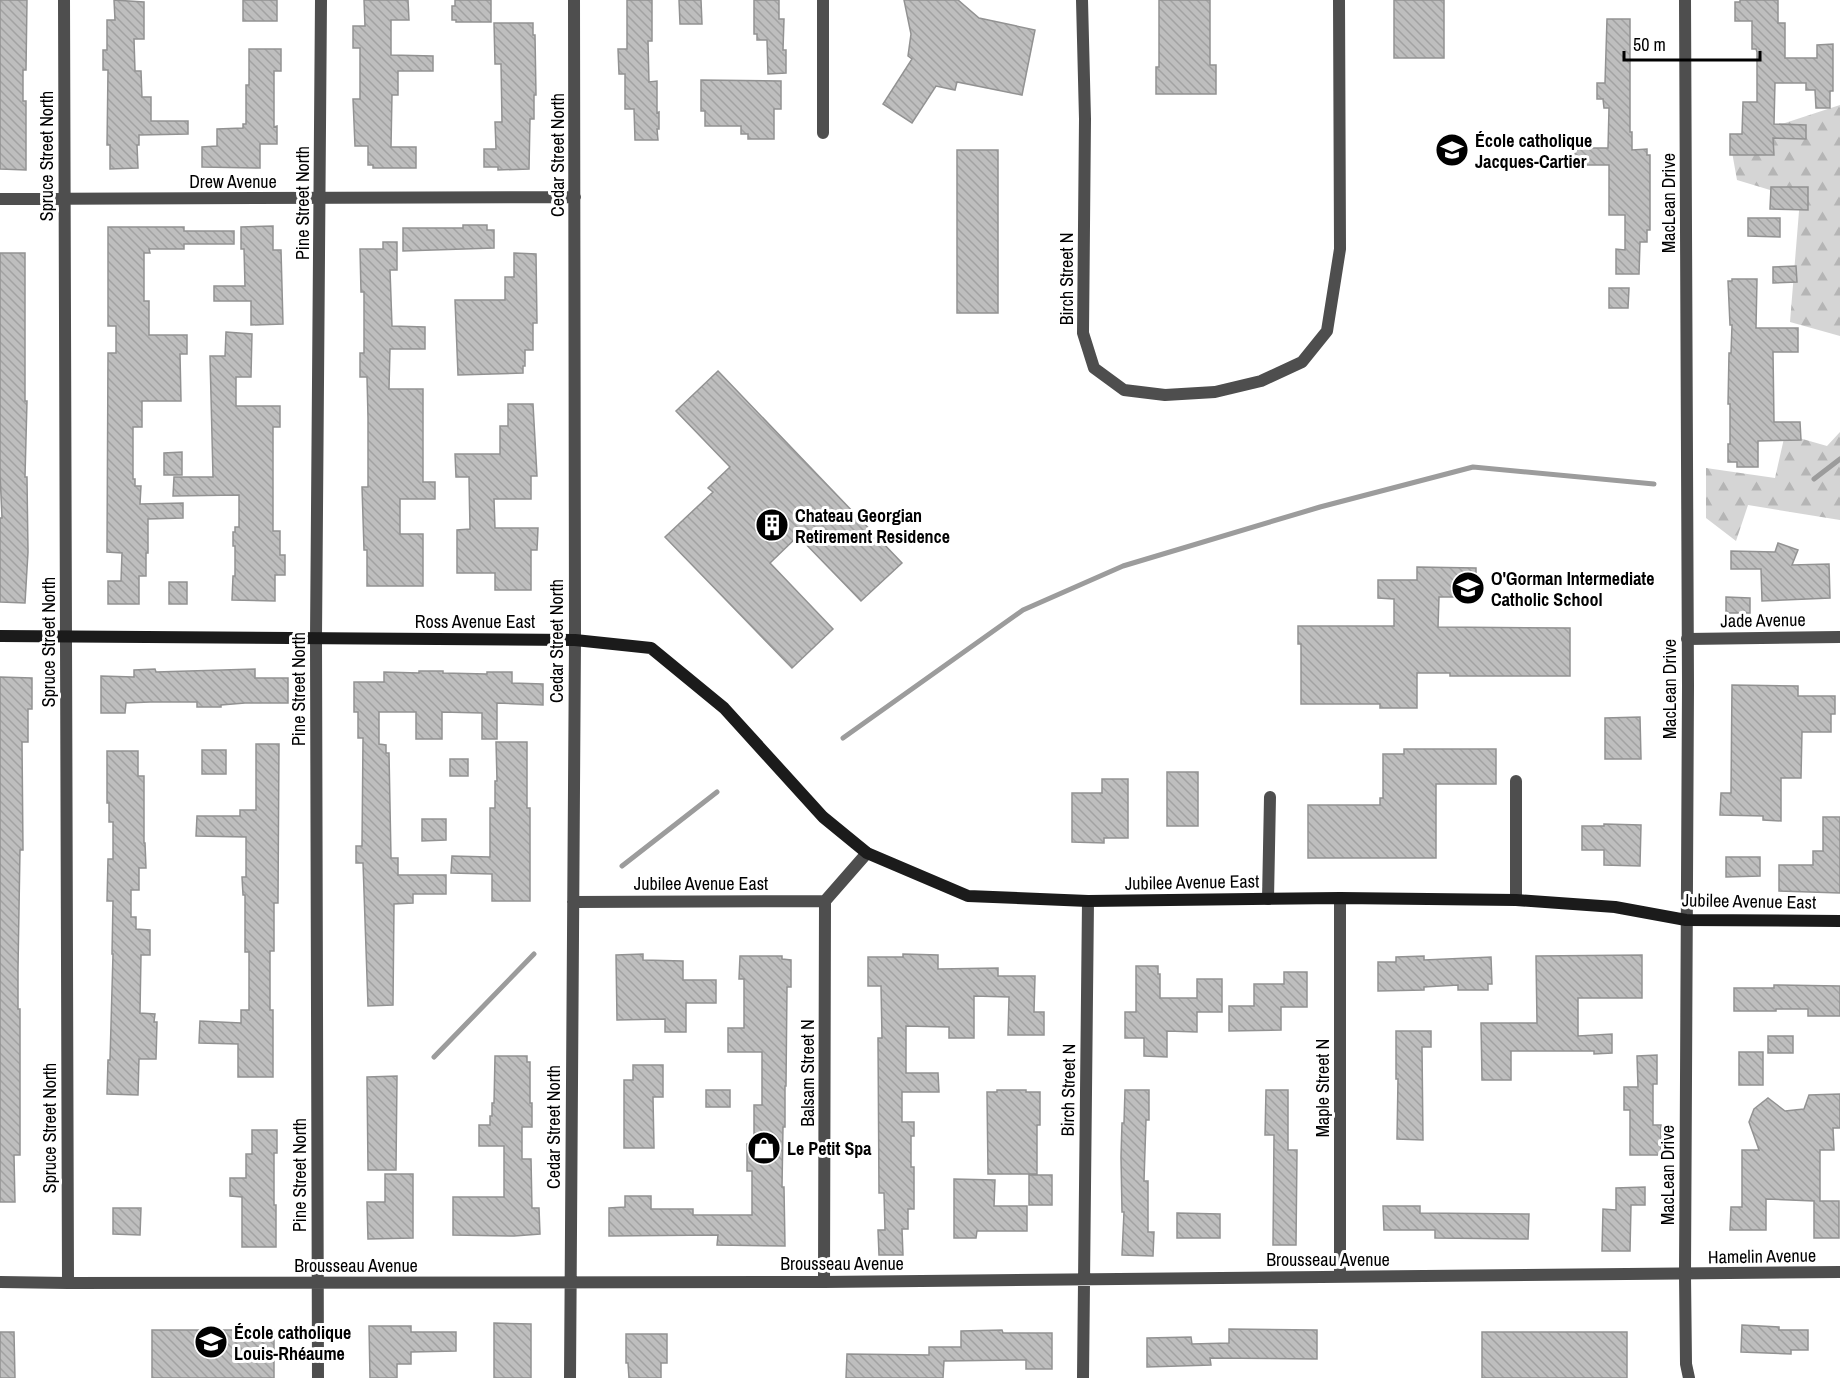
<svg xmlns="http://www.w3.org/2000/svg" width="1840" height="1378" viewBox="0 0 1840 1378" font-family="'Archivo Narrow',sans-serif">
<style>
.forest{fill:url(#forest-firs)}
.lines{fill:none;stroke-linecap:round;stroke-linejoin:round}
.stream{stroke:#9c9c9c;stroke-width:5}
.building{fill:url(#building-back-hatch);stroke:#929292;stroke-width:1.5}
.minor{stroke:#4e4e4e;stroke-width:12}
.tertiary{stroke:#4e4e4e;stroke-width:12}
.secondary{stroke:#1b1b1b;stroke-width:12}
.labels{text-anchor:middle;dominant-baseline:central;stroke-width:6;stroke-linejoin:round;paint-order:stroke}
.poi-label{font-size:18px;font-weight:bold;fill:#000;stroke:#fff;text-anchor:start}
.street-label{font-size:18px;fill:#000;stroke:#fff}
</style>
<defs>
<pattern id="forest-firs" width="22" height="20" patternUnits="userSpaceOnUse" patternTransform="scale(1.5)"><rect width="22" height="20" fill="#d5d5d5"/><path d="M5 1l3.5 6h-7zM16 11l3.5 6h-7z" fill="#b5b5b5"/></pattern>
<pattern id="building-back-hatch" width="6" height="6" patternUnits="userSpaceOnUse" patternTransform="scale(1.5)"><rect width="6" height="6" fill="#bebebe"/><path d="M-1 5l2 2M0 0l6 6M5-1l2 2" fill="none" stroke="#a2a2a2"/></pattern>
</defs>
<rect width="100%" height="100%" fill="#fff"/>
<path class="forest" d="M1840,105V336L1790,322L1800,199L1737,180L1732,152L1770,128Z
M1840,432V520L1748,505L1736,541L1706,518V468L1775,478L1785,434L1827,446Z"/>
<g class="lines">
<path class="stream" d="M1814,479L1840,459
M843,738L1023,610L1123,566L1320,507L1473,467L1654,484
M622,866L717,792
M434,1057L534,954"/>
</g>
<path class="building" d="M0,0H27L26,70H23V101H26V170L0,169Z
M114,0L144,2V39H134L135,71H141L142,97H151V121H188V134L139,135V145H137L138,168L110,169V145H107L108,70H103V50H107V20H115Z
M243,0H277V21H243Z
M364,0H408L409,20H391V55L433,56V71H398V95H392L391,147H416V168H373V165H368V146H355L353,99H360V48H353V26H365Z
M455,0H491V22H456V20H452V6H455Z
M627,0H652V41H648L649,82L657,81V113L659,112V129H657L658,140H635L634,109H625V74H619L618,49H627Z
M679,0H701L702,24H680Z
M754,0H779V19H784L783,50H786V73L768,74L767,40H757V34H754Z
M904,0H958L979,18L1035,30L1022,95L957,82L955,90L936,86L912,123L883,104L912,59L908,56L911,34Z
M1159,0H1210V65H1216V94H1156V67H1159Z
M1394,0H1444V58H1394Z
M1740,0H1778V23H1785V58H1817V45L1833,44V91H1830V108H1816L1815,90H1806V83H1775L1774,124L1806,125V139L1773,138L1774,155H1730V134H1742L1743,102H1757V52L1756,49H1752V21H1735V2H1740Z
M1607,19H1630V132H1632V150L1647,149V155H1650V230H1647V242H1640L1639,274H1616V249L1625,250V215H1609V165H1572V148H1608L1609,108H1604L1603,99H1597V83H1605Z
M494,23H533V35H535L536,95H534V119H530L529,169L498,170V167H484V149H496L495,122H502L501,64H495Z
M249,49H281V71H274V127L277,126V144H260V168L202,167V147L217,146V129L243,128V124H246V85H249Z
M701,80L781,81V109H774V139H748V134H741V126H705V111H701Z
M957,150H998V313H957Z
M1771,187H1808V210L1770,209Z
M1748,218H1780V237L1748,236Z
M463,225H487V230H494V248L403,251V228H463Z
M273,226V250H281L283,324L251,325V301H214V286H245L244,249H241V227Z
M108,227H184V231H234V244H184V249H149L150,253H144V301H149V335H187V354H180L181,401H142V427H133V479H135V486H141L140,504L183,503V518L148,519V553H146V576H139V604H108V581H121L122,553L107,552L108,353H116V326H108Z
M383,242H397V270H390L392,326L425,327V349H390L389,389H423V482H435V499H400V534H423V586H367V550H364L362,487H368V418L367,377H360V353H364V292H361L360,249H383Z
M0,253H25V401H27L25,477H27L28,552L25,603L0,602V518H2L0,474Z
M514,253L536,254L537,323H533V350H525V366H523V373L458,375L455,300H505V277H514Z
M1796,266L1797,282L1773,283V267Z
M1732,279H1757L1756,328H1798V352H1773L1774,422H1800L1801,440L1758,441V467H1737V462H1728V444H1730V404H1728L1729,353H1731L1732,325H1730L1728,281H1732Z
M1609,288H1629L1628,308H1609Z
M226,332L252,334L251,377H236V406H280V427H273V531H280V555H285V575H275V601L232,600L233,576H235V546H233V532H235V527H239V495L173,496L174,477H213L210,356H225Z
M718,371L902,563L861,601L798,536L770,563L833,629L792,668L665,537L713,492L708,488L730,467L676,411Z
M508,404H533L537,476H531V499H494L495,528H538L537,550H531V590H495V573H457V530L470,529L469,477H456L455,454H500V426H508Z
M182,452V475H164V453Z
M1778,543L1798,550L1792,565L1829,564L1830,598L1762,601L1761,569H1731V551L1775,552Z
M1417,567L1476,568V597H1439L1438,627L1570,628V676H1450V673H1417V708H1380V704H1301V644H1298V626H1394V599L1378,598V580H1417Z
M169,582H187V604H169Z
M1726,597L1750,598V613H1726Z
M155,669L156,672L255,669V678H288V703H245L221,705V707H197V702H150L126,703L125,713H101V676L134,677V670Z
M419,671H443V673L487,674V672H512V683L543,684V705L497,703V739H482V713L442,712V739H416V712H379V744L386,745V753H389L391,858H398V875H446V894H413V903L394,904L393,1005L368,1006L363,863H356V846H362L363,738H358V712H354V682H384V672L419,673Z
M0,677L32,678V709H28V742H22L23,850H20L18,969V1009H20V1155H14L15,1202H0Z
M1732,685L1798,686V696H1835V714H1831V732H1802L1801,778H1781V821L1763,820V816L1720,815L1721,793H1731Z
M1640,717L1641,759H1605V718Z
M496,742H527V808H530V901H492V874L451,873L452,856L490,857V808H495V781H497Z
M256,744H279L278,903H274V951H270V1010H273V1077H238V1044L199,1043L200,1021L241,1023V1010H249V952H245V895H243L242,877H246V837L196,836L197,816H240V810H256Z
M1404,749H1496V784H1436V858H1308V805H1380V798H1383V754H1404Z
M202,750H226V774H202Z
M107,751H138V776H144V843H145L146,868H139V890H131V917H136V929L150,930V955H141L140,1013L155,1014L154,1022H157L156,1059H139L138,1095L107,1094L108,1060H110L113,954H112L113,901H107L108,859H113V822H109V803H107Z
M450,759H468V776H450Z
M1167,772H1198V826H1167Z
M1102,779H1128V838H1104V843L1072,842V793H1102Z
M1823,817H1840V893L1779,891V865H1813V851H1823Z
M422,819H446V840L422,841Z
M1604,824L1641,825L1640,866L1604,865V850H1582V826H1604Z
M1726,857H1760V876L1726,877Z
M643,954V960L683,961V980H716V1003H686V1032H665V1019L617,1020L616,955Z
M903,954L938,955V969L998,968V976H1035L1034,1012H1044V1035H1008L1009,997L974,996V1038H949V1027L906,1026V1073H938L939,1092H902V1122H914V1136H911V1167H914V1209H908V1229H902L903,1255H879L878,1230H885L884,1193H879L878,1038H882L881,986H868V957H903Z
M1642,955V998H1578V1036L1612,1034V1053L1594,1054V1051H1511V1080H1482L1481,1023H1537L1536,956Z
M740,956H782V959L791,960V987H787L786,1086H785V1127H783L782,1187H784L785,1246L717,1245L718,1235L609,1236V1208L625,1207V1196H651V1209H693V1215H752V1171H747V1144H754V1105H762V1052H728V1028H744V979H739Z
M1424,956V960L1491,957L1492,984H1488V990H1458V985L1424,987V990L1378,991V962H1396V957Z
M1136,966H1158V974H1160V998H1197V979H1222V1012H1197V1032L1167,1031V1057L1144,1056V1038H1125V1012H1136Z
M1284,972H1307V1007H1281V1030L1229,1031V1006H1254V984H1284Z
M1774,985L1840,986V1016H1808V1009H1776V1011H1734V988H1774Z
M1396,1031H1431V1047H1422L1423,1140L1397,1139L1398,1079H1396Z
M1768,1036H1793V1053H1768Z
M1739,1052H1763V1085H1739Z
M1657,1055V1084H1653V1125H1661V1155H1630V1110H1624V1087H1638L1637,1056Z
M495,1056H527V1062H530V1103H532V1127H522V1159H531L532,1208H539L540,1234L514,1236L453,1235V1197H504V1146H479V1125H490V1116H492V1103H494Z
M633,1065H663V1097H653L654,1148H624V1080H633Z
M397,1076L396,1170H368L367,1077Z
M706,1090H730V1107H706Z
M997,1090H1026V1092H1040V1125H1037V1174H988L987,1092H997Z
M1125,1090H1149V1120H1146L1144,1181H1148V1232H1154L1153,1256L1122,1255L1124,1212H1122L1121,1157L1122,1123H1124Z
M1266,1090H1288V1150H1297L1296,1245H1273L1274,1135H1265Z
M1840,1094V1128H1833L1834,1150H1820V1201H1839V1238H1814V1201L1766,1199V1230H1730L1731,1207H1742V1150H1759L1749,1122L1754,1109L1768,1098L1785,1111L1804,1109L1809,1095Z
M252,1130H277V1153H274V1205H276V1247H242V1197L230,1196V1178H246V1154H252Z
M385,1174H413V1238L368,1239L367,1202H385Z
M1029,1175H1052V1205H1029Z
M954,1179L995,1180L994,1206H1027V1231H977L976,1238H954Z
M1645,1187V1205H1631L1630,1251H1602L1603,1209L1616,1210V1188Z
M1383,1206H1420V1213L1529,1214L1528,1239L1435,1238V1230H1384Z
M113,1208H141L140,1235L113,1234Z
M1177,1213L1220,1214V1238H1177Z
M494,1323L531,1324V1378H494Z
M1742,1325L1779,1327V1330H1808V1350H1791V1354L1741,1352Z
M369,1326H411V1332H456V1351L411,1352V1364H397V1378H370Z
M1229,1329L1317,1330V1359L1210,1358L1211,1365L1147,1367V1338L1191,1337L1192,1344L1229,1343Z
M152,1330H274V1378H152Z
M1002,1330L1003,1333H1052V1369H1026V1360L944,1361L943,1378H846L847,1354L929,1355V1347H961V1331Z
M0,1332H14L15,1378H0Z
M1482,1332H1627V1378H1482Z
M626,1334H667V1363H661V1378H629L628,1363H626Z"/>
<g class="lines">
<path class="minor" d="M64,0L68,1283
M823,0V133
M1082,0L1085,119L1083,333L1094,368L1124,390L1165,395L1215,392L1261,381L1302,362L1327,331L1340,249L1339,0
M0,199L575,197
M316,638L318,1378
M1687,639L1840,637
M1340,898V1277
M1268,899L1270,797
M1516,900V781
M573,902L825,901L867,853
M0,1282L68,1283L824,1282L1840,1272
M824,1282L825,901
M570,1378L575,640L574,0
M1083,1378L1088,901"/>
<path class="tertiary" d="M1685,0L1688,685L1685,1275L1686,1364L1689,1378
M316,638L321,0"/>
<path class="secondary" d="M0,636L575,640L651,648L724,708L823,817L867,853L968,896L1088,901L1340,898L1516,900L1615,907L1686,920L1840,921"/>
</g>
<defs>
<symbol id="school-disc" viewBox="-11 -11 22 22"><circle r="9.5" fill="#000" stroke="#fff"/><path d="M0-5L7-2L0 1L-7-2ZM-4 1L0 2.5L4 1V4Q0 6-4 4Z" fill="#fff"/></symbol>
<symbol id="building-disc" viewBox="-11 -11 22 22"><circle r="9.5" fill="#000" stroke="#fff"/><path d="M-4-6H4V6H1V3H-1V6H-4ZM-2.5-4.3h1.7v1.8h-1.7ZM.8-4.3h1.7v1.8H.8ZM-2.5-1h1.7V.8h-1.7ZM.8-1h1.7V.8H.8Z" fill="#fff"/></symbol>
<symbol id="shop-disc" viewBox="-11 -11 22 22"><circle r="9.5" fill="#000" stroke="#fff"/><path d="M-5-2.5h2.3a2.7 3.5 0 0 1 5.4 0H5L5.5 6h-11ZM-1.5-2.5h3a1.5 2.3 0 0 0-3 0Z" fill="#fff"/></symbol>
</defs>
<g fill-rule="evenodd">
<use href="#school-disc" x="1433" y="131" width="38" height="38"/>
<use href="#building-disc" x="753" y="506" width="38" height="38"/>
<use href="#school-disc" x="1449" y="569" width="38" height="38"/>
<use href="#shop-disc" x="745" y="1129" width="38" height="38"/>
<use href="#school-disc" x="192" y="1323" width="38" height="38"/>
</g>
<g class="labels">
<g class="poi-label">
<text x="1475" y="140">École catholique<tspan x="1475" dy="21">Jacques-Cartier</tspan></text>
<text x="795" y="515">Chateau Georgian<tspan x="795" dy="21">Retirement Residence</tspan></text>
<text x="1491" y="578">O'Gorman Intermediate<tspan x="1491" dy="21">Catholic School</tspan></text>
<text x="787" y="1148">Le Petit Spa</text>
<text x="234" y="1332">École catholique<tspan x="234" dy="21">Louis-Rhéaume</tspan></text>
</g>
<g class="street-label">
<text transform="translate(557 155) rotate(-90)">Cedar Street North</text>
<text transform="translate(46 156) rotate(-90)">Spruce Street North</text>
<text x="233" y="181">Drew Avenue</text>
<text transform="translate(302 203) rotate(-90)">Pine Street North</text>
<text transform="translate(1668 203) rotate(-90)">MacLean Drive</text>
<text transform="translate(1066 279) rotate(-90)">Birch Street N</text>
<text transform="translate(1763 620) rotate(-1)">Jade Avenue</text>
<text x="475" y="621">Ross Avenue East</text>
<text transform="translate(556 641) rotate(-90)">Cedar Street North</text>
<text transform="translate(48 642) rotate(-90)">Spruce Street North</text>
<text transform="translate(298 689) rotate(-90)">Pine Street North</text>
<text transform="translate(1669 689) rotate(-90)">MacLean Drive</text>
<text transform="translate(1192 882) rotate(-1)">Jubilee Avenue East</text>
<text x="701" y="883">Jubilee Avenue East</text>
<text transform="translate(1749 901) rotate(1)">Jubilee Avenue East</text>
<text transform="translate(807 1073) rotate(-90)">Balsam Street N</text>
<text transform="translate(1322 1088) rotate(-90)">Maple Street N</text>
<text transform="translate(1068 1090) rotate(-89)">Birch Street N</text>
<text transform="translate(553 1127) rotate(-90)">Cedar Street North</text>
<text transform="translate(49 1128) rotate(-90)">Spruce Street North</text>
<text transform="translate(299 1175) rotate(-90)">Pine Street North</text>
<text transform="translate(1667 1175) rotate(-90)">MacLean Drive</text>
<text transform="translate(1762 1256) rotate(-1)">Hamelin Avenue</text>
<text x="1328" y="1259">Brousseau Avenue</text>
<text x="842" y="1263">Brousseau Avenue</text>
<text x="356" y="1265">Brousseau Avenue</text>
</g>
</g>
<path d="M1624 51v9h136v-9" fill="none" stroke="#000000" stroke-width="3"/>
<text x="1633" y="51" font-size="18" fill="#000000" stroke="#ffffff" stroke-width="4.5" paint-order="stroke">50 m</text>
</svg>
